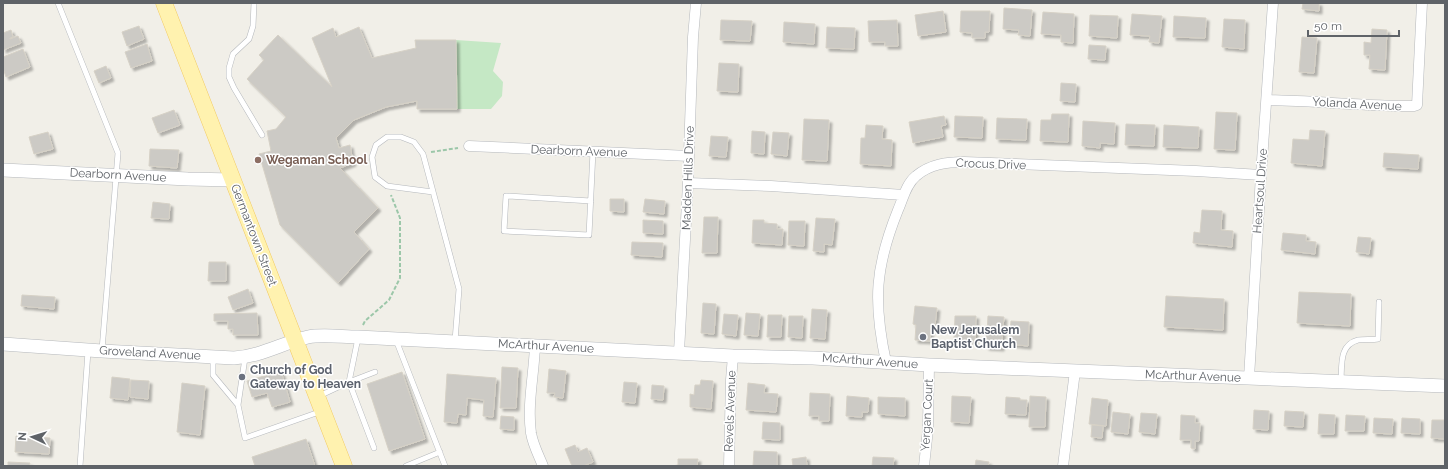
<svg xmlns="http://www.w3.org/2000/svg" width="1448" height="469" viewBox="0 0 1448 469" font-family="Raleway,sans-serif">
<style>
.green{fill:#c5e8c5}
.building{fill:#cccac5;stroke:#d6d1c6;filter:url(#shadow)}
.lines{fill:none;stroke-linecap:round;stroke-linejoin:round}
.service-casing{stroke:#b5b8bc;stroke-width:6}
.minor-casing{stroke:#b5b8bc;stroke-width:11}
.tertiary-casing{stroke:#b5b8bc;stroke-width:14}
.primary-casing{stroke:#f2c960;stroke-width:17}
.path{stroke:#9cc7a9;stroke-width:2;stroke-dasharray:4 2;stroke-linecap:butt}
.service{stroke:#fff;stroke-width:5}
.minor{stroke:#fff;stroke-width:10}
.tertiary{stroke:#fff;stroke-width:13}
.primary{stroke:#fff2af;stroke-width:16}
.education-dot{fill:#8d6e63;stroke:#fff;stroke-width:1.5}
.worship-dot{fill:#6b7280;stroke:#fff;stroke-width:1.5}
.labels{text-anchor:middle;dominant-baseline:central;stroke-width:3;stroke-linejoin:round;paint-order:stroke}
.street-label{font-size:12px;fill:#5f6368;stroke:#fff}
.education-label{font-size:12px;font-weight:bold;fill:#785e54;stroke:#fff;text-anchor:start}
.worship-label{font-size:12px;font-weight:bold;fill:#5b616d;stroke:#fff;text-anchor:start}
</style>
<defs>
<filter id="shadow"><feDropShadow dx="3" dy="3" stdDeviation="1" flood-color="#0004"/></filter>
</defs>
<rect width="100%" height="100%" fill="#f1efe8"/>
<path class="green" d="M456,40L501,43L493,71L503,82L502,96L491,109H457Z"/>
<path class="building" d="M1303,3H1319V11L1302,9Z
M1004,8L1032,10L1030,36L1018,35L1019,30L1003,29Z
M943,11L946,32L918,36L915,15Z
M961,11H990L989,32H985V38H972V33L960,32Z
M1043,12L1074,14L1073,43L1061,42V35L1041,34Z
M1132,14L1162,16L1159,43L1149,42L1150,36L1130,35Z
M1090,15L1118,16L1117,38L1089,36Z
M1174,16L1206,18L1205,38L1173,37Z
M1224,19L1245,20L1244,49L1222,47Z
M721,20L752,21L750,41L720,40Z
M897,20L898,46H885V42H869L868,21Z
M784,22L815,24L814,44L783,42Z
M139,26L144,39L127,46L122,32Z
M359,27L372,58L416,48L415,40H456L457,109H417V101L386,107L354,120L336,138L339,148L350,145L353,163L340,168L378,208L354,232L369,249L338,283L280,225L259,154L271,151L267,131L276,129L286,117L247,79L264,60L259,55L278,35L332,87L312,38L333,28L336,37Z
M827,27L855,28L854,49L826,48Z
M1372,29L1387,30L1385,70L1369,69L1370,55H1364V42L1371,43Z
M11,30L13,37L10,38V39L18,36L21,43L3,50V33Z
M1302,37L1317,38L1314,73L1299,72Z
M147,44L152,61L131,68L125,52Z
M1089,45L1106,46L1105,60L1088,59Z
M23,49L30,67L6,77L3,68V57Z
M719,63L739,64L738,92L717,91Z
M106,66L111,78L99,83L94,71Z
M1061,83L1076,84L1075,102L1060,101Z
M174,110L180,125L158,133L152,118Z
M1216,112L1237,113L1235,150L1214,149Z
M1052,114H1069L1068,142L1040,141L1041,120H1051Z
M944,116L946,125L941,126L943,137L913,143L909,122Z
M955,116L983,117L982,138L954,137Z
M997,118L1027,119L1026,140L996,139Z
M804,119L829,120L827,161L802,160Z
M1083,121L1115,123L1114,144L1100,143V148L1082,146Z
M1126,124L1155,125L1154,146L1125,145Z
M866,125L883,126L882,139L892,140L891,166L860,164L861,138H865Z
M1164,125L1199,127L1198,148L1163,147Z
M1310,130L1325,131L1322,166L1291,163L1293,139L1309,140Z
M752,131L765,132L764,154L751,153Z
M48,132L53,149L34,154L29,137Z
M773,132L789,133L787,156L771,154Z
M711,136L728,137L726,157L709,156Z
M150,149L179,150L177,168L149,166Z
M1384,153L1419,155L1418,169L1383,167Z
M610,199H624V212L610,211Z
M645,199L665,201L664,214L643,212Z
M153,202L170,204L169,219L151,218Z
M1202,210L1222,211L1221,230L1233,231L1232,247L1193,243L1194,232L1200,233Z
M704,217H718L717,253H702Z
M816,218L835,219L832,245L824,244V252L813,251Z
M643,220L663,221V234L643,233Z
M753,220H764V223L777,224V229H783L782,245L752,243Z
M789,221H805L804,246L788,245Z
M1283,233L1306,235V241L1316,242L1315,254L1281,250Z
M1358,237L1371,238L1369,254L1356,252Z
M632,242L663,243L662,257L631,255Z
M209,262H226V281H208Z
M248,289L253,303L233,310L228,297Z
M1299,292L1351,294L1350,326L1297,323Z
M22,295L55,297L54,309L21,306Z
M1166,296L1224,299L1223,330L1164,327Z
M703,303L716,304L714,334L701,333Z
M915,306L937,308L935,325H931L930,341L915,340L916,325L913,324Z
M812,309L827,310L825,339L810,338Z
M257,313L258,335H233V329H228V321H214V314Z
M746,313L760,314L758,336L744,335Z
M724,314L738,315L736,336L722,334Z
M768,315H782L781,337H767Z
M789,316H803L802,338L788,337Z
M955,316H976L975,341L954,340Z
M988,316L1004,317L1001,348L986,347Z
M1011,321L1029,322L1028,346L1009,344Z
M502,367L518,368L516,408H500Z
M549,369L566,371L563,398L554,397L555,393H547Z
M281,371L290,402L272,407L267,393L252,397L247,381Z
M402,372L425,439L389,451L367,384Z
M447,374L496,378L493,417L483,416L484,400L467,398L466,415L458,414L457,423L444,422Z
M112,377L130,379L128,400L110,398Z
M131,380L149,381L148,399L130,397Z
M701,380L713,381L711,409L690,407V394L694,395L695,385H700Z
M624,382L637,383L635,403L622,402Z
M182,383L205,386L200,435L177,432Z
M748,383L765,385L764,393L778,394L776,412L746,410Z
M652,385L664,386L663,400L651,399Z
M810,393L830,394L829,421H819V416H809Z
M847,396L869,398L868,412H862V417L846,416Z
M952,396L971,397L969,423L951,422Z
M1030,396L1046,397L1045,427H1029Z
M878,397L905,398V416L878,414Z
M1006,397L1020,398V400H1027L1026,415L1005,414Z
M1092,398L1108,400L1106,426L1089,424Z
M1254,410L1269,411L1268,430L1253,429Z
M1285,411L1304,412L1303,427L1284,426Z
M1113,412L1130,414L1128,434L1111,432Z
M1141,413L1157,414L1155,434L1139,432Z
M1319,414L1335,415L1334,434H1318Z
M1181,415L1195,416V423H1200L1199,441H1195V449L1191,448V440H1180Z
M1346,415L1365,416L1364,431H1345Z
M501,416L514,417V430L500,429Z
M1374,418L1393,419L1392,434L1373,433Z
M1402,418L1420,419V434L1401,433Z
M1432,420H1445V439L1431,438Z
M763,422L780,423V440L762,439Z
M1092,425L1103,426L1102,438L1091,437Z
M16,436L50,438L49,454L15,452Z
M306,439L315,466H255L252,457Z
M575,445L578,452L587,448L593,462L583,466H572L565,449Z
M754,451L777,452V466H753Z
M806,457L807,466H793L792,459Z
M873,457L894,458L893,466H872Z
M678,459H698L697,466H672L678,465Z
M976,460L989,462L988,466H975Z
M8,462L30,463L29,466H8Z"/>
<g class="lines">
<defs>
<path id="service" d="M58,3L118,153L102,350
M254,3L253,26L249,39L233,54L229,68V77L234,88L262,135
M433,192L387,186L375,177L372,157L376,145L387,137H401L414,142L423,154L459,289L455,341
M591,201L506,196L504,231L589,235L593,151
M396,340L445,466
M213,357V375L238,405
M245,358L238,405L245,438L322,411
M1341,381C1342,365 1339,345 1358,340C1364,339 1372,340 1378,339L1379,302
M319,396L349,382L358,338
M374,448L349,382L375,372
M80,466L88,351
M406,466L440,452"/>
<path id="minor" d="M1267,100C1316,101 1365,106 1414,106L1417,105L1422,3
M469,146L689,156
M688,183L771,186L904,195
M535,346C534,374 527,405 531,433C533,445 539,456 543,466
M679,352L688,183L693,37L696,3
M886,362C873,302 875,267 898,210C903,199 906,184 916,176C930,164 947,162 964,162L1196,171L1261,175
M1249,378L1261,175L1273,3
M729,466L731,380L733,356
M924,466L928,429L929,365
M1063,466L1075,371"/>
<path id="tertiary" d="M3,170L188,179L233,180
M3,344L102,351L234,358C262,356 282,343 308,337C322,334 343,337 358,337L733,356L813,358L929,365L1445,386"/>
<path id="primary" d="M164,3L344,466"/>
</defs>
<use href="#service" class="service-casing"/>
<use href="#minor" class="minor-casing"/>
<use href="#tertiary" class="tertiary-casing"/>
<use href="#primary" class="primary-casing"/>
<path class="path" d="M431,152L458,148
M363,325L365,321L389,300L400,278V218L391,195"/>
<use href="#service" class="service"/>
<use href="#minor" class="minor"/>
<use href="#tertiary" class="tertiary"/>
<use href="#primary" class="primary"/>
</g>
<circle class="education-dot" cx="258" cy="160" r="4"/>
<g class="worship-dot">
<circle cx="923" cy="337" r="4"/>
<circle cx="242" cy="377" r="4"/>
</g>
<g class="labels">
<g class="street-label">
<text transform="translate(1357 104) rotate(3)">Yolanda Avenue</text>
<text transform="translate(579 151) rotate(2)">Dearborn Avenue</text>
<text transform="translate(991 164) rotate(2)">Crocus Drive</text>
<text transform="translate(118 175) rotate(3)">Dearborn Avenue</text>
<text transform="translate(688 178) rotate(-88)">Madden Hills Drive</text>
<text transform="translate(1260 191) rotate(-86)">Heartsoul Drive</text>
<text transform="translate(254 235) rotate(69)">Germantown Street</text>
<text transform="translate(546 346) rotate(3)">McArthur Avenue</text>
<text transform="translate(150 353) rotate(3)">Groveland Avenue</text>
<text transform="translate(870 361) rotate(4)">McArthur Avenue</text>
<text transform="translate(1193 376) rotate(2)">McArthur Avenue</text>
<text transform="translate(730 411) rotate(-88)">Revels Avenue</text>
<text transform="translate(927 415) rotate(-87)">Yergan Court</text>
</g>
<g class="education-label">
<text x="266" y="160">Wegaman School</text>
</g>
<g class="worship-label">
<text x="931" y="330">New Jerusalem<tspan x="931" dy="14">Baptist Church</tspan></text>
<text x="250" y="370">Church of God<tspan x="250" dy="14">Gateway to Heaven</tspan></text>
</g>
</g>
<rect width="1448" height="469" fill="none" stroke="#5f6368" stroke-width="8"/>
<g transform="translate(32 437) rotate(274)" stroke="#ffffff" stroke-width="3" paint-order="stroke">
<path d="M0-3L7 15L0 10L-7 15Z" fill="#5f6368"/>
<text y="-6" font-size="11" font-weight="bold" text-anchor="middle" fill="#5f6368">N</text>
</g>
<path d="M1308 30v6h91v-6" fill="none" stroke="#5f6368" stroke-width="2"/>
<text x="1314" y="30" font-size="12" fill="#5f6368" stroke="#ffffff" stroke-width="3" paint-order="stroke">50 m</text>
</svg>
